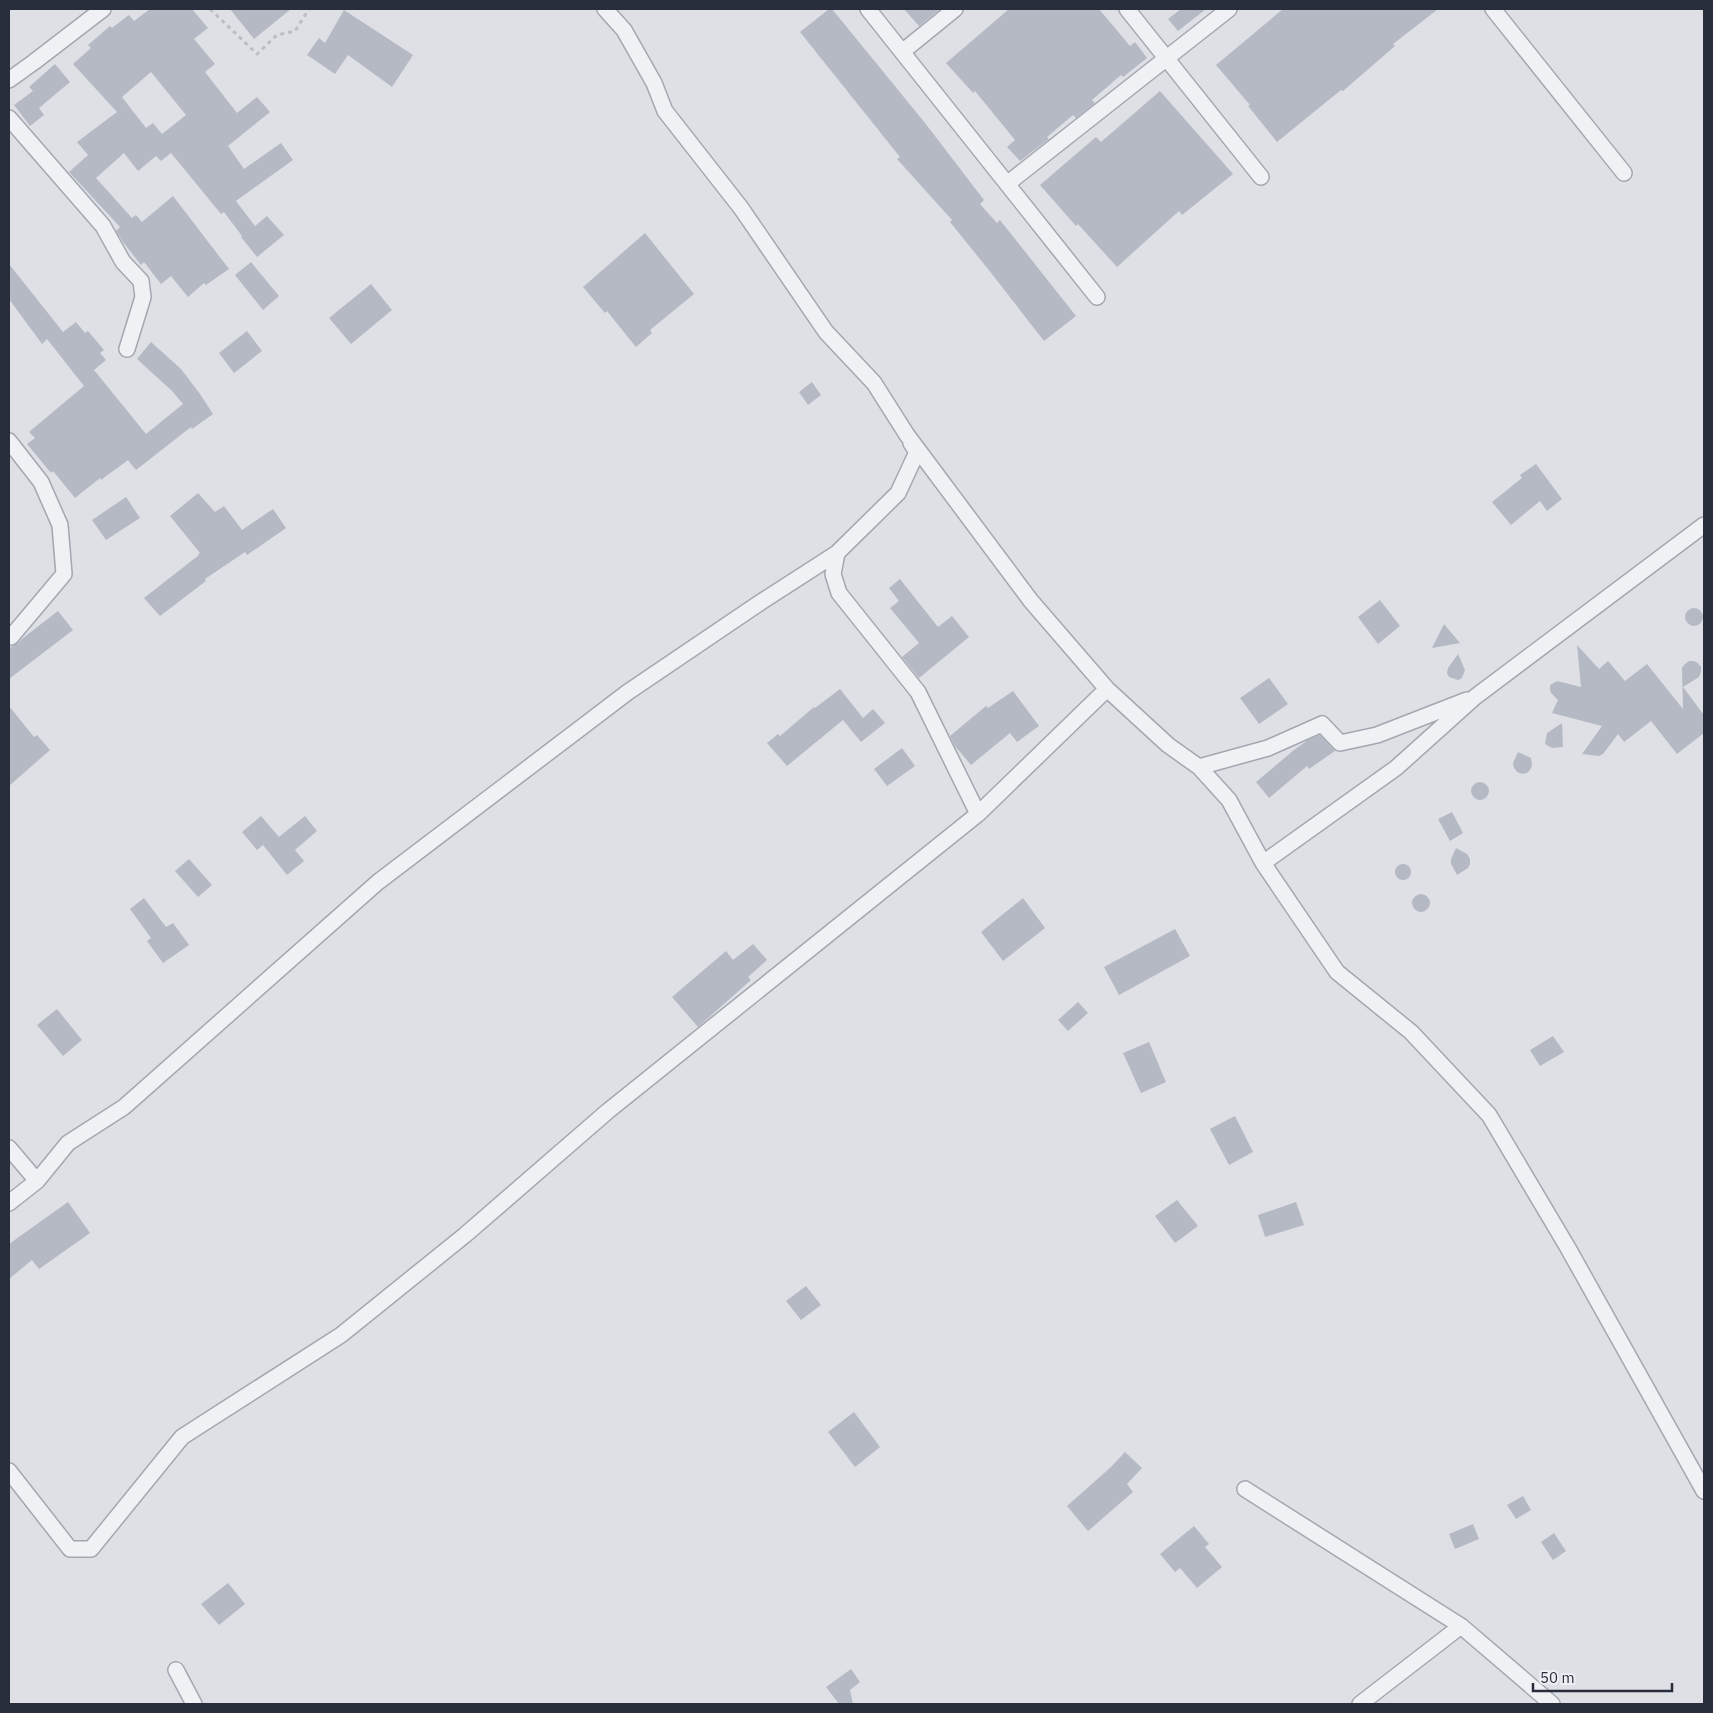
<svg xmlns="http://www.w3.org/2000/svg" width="1713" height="1713" viewBox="0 0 1713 1713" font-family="'IBM Plex Sans',sans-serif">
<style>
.building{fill:#b5b9c3;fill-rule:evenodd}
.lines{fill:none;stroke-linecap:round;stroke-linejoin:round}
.street-casing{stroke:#a4a7b0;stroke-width:18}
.path{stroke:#bcbec5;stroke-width:3;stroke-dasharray:4 4;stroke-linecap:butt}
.street{stroke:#f0f1f5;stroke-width:15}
</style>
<rect width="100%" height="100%" fill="#dee0e6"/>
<path class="building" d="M150,9H192L208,28L194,39L215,64L205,72L237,113L257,97L270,112L228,146L244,169L281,143L293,160L236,201L255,226L267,216L284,235L257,257L241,237L242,236L224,212L221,214L171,153L161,161L156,156L138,171L124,153L96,178L132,218L136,215L142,222L173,196L229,269L206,285L204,283L188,297L171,276L161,284L144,262L141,265L123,242L116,231L120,227L69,172L88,155L77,142L117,112L73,64L91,48L88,45L110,26L112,28L129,15L134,21ZM151,72L186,115L162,134L153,123L146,128L122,97Z
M230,9H291L254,39Z
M829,9H832L925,123L984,200L980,204L997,223L1000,220L1076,316L1044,341L992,274L950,222L952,220L897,159L900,157L800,32Z
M904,9H940L919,26Z
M1009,9H1099L1130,46L1135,42L1147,58L1123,77L1121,75L1092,100L1095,103L1076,118L1073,115L1047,137L1049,139L1020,161L1007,147L1015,140L975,91L973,93L946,63Z
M1181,9H1206L1178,31L1168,19Z
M1283,9H1438L1393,44L1395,46L1343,91L1341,90L1277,142L1248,106L1250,105L1216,65Z
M344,10L413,55L392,87L348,55L335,74L307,55L319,38L325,43Z
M55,64L70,82L39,108L44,115L30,126L14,105L33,91L29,87Z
M1160,91L1233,174L1182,215L1179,211L1117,267L1078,224L1076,226L1040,185L1096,137L1101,142Z
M645,233L694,294L650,330L652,333L636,347L607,311L605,313L583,287Z
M251,262L279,296L263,310L235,275Z
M9,264L63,332L76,322L85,333L88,331L104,350L100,353L106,360L94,370L146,434L183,404L172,391L137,359L151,342L181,369L200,394L213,414L192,429L191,427L136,470L128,460L101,480L100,478L75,498L53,471L51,473L27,444L35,438L29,432L84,386L47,339L42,344L9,299Z
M371,284L392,310L351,344L329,318Z
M247,331L262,351L234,373L219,353Z
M812,382L821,395L808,405L799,392Z
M1536,464L1562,499L1547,511L1540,501L1511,525L1492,502L1522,478L1520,475Z
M198,493L215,512L224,506L242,530L273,509L286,528L247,555L245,552L205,579L206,581L160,616L144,598L199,555L198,554L200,553L170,516Z
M126,497L140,518L106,540L92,520Z
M900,579L938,627L952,616L969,637L919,678L902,657L919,643L890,608L899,601L889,588Z
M1380,600L1400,626L1378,644L1358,617Z
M1685 617a9 9 0 1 1 18 0a9 9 0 1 1-18 0Z
M58,611L73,630L9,679V648L18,643L23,638Z
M1444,624L1460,643L1432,648Z
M1577,645L1599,669L1608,661L1625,681L1647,664L1683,709L1682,668L1685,664L1689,661H1694L1698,663L1701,667V672L1699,677L1683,687L1704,715V733L1677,754L1651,721L1624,742L1618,734L1603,754L1599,756L1582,754L1602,726L1552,713L1558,700L1551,693L1550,689V685L1557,681L1581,687Z
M1458,654L1465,670L1462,678L1458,680L1449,677L1447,673L1448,668Z
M1269,678L1288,704L1259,724L1240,698Z
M840,689L863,718L873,709L885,723L861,742L843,720L787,766L767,743L778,734L780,736L814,707L815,708Z
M1013,691L1039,726L1017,742L1010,733L971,765L955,746L950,736L986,706L988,708Z
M9,706L34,737L37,735L50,750L9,786Z
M1562,723L1563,747L1552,748L1545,744L1547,733Z
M1320,735L1335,751L1309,769L1307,766L1269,798L1256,782L1294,750L1308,740Z
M902,748L915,766L887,786L874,769Z
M1518,752L1531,758L1532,766L1530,770L1527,773L1522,774L1517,772L1514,768L1513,763Z
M1471 791a9 9 0 1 1 18 0a9 9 0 1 1-18 0Z
M1452,812L1463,833L1450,841L1438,819Z
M261,816L279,837L305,816L317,831L295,850L304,861L287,875L263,845L257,850L242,832Z
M1456,848L1467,854L1470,859V864L1468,868L1457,875L1451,864V859Z
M189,859L212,885L198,897L175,871Z
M1395 872a8 8 0 1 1 16 0a8 8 0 1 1-16 0Z
M1412 903a9 9 0 1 1 18 0a9 9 0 1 1-18 0Z
M144,898L166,927L173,923L189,945L163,963L147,941L151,938L130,909Z
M1023,898L1045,928L1003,961L981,932Z
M1175,929L1190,956L1119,995L1104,967Z
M753,944L767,960L748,977L751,980L698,1027L672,997L726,951L733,960Z
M1078,1002L1088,1013L1068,1031L1058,1020Z
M57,1009L82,1040L63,1056L37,1025Z
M1553,1036L1564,1052L1540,1066L1530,1050Z
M1149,1042L1166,1082L1141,1093L1123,1053Z
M1235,1116L1253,1152L1229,1165L1210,1129Z
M1177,1200L1198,1226L1175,1243L1155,1216Z
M68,1202L90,1233L39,1269L32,1260L9,1279V1244Z
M1296,1202L1304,1225L1265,1237L1258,1215Z
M806,1286L821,1305L801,1320L786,1301Z
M854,1412L880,1447L855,1467L828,1432Z
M1125,1452L1142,1468L1127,1484L1133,1492L1088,1531L1067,1506L1111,1467Z
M1523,1496L1531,1510L1516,1519L1507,1505Z
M1473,1524L1479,1539L1455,1549L1449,1534Z
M1194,1526L1209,1544L1205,1547L1222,1567L1197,1588L1180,1568L1175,1572L1160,1554Z
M1554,1533L1566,1551L1553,1560L1541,1542Z
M228,1583L245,1604L219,1625L201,1604Z
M851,1669L860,1682L850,1690L853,1704H839L826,1687Z"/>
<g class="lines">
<defs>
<path id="street" d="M605,9L624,30L654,83L665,111L741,208L826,332L874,383L907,435L1031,601L1107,689L1168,745L1199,767L1229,800L1263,863L1337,972L1411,1032L1489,1115L1568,1248L1704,1491
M868,9L1097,297
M1127,9L1261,177
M1493,9L1624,173
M902,52L955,9
M9,80L34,62L103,9
M9,118L103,226L123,262L141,281L143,297L127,349
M1007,184L1229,9
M9,441L41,482L60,525L64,574L11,637
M837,553L833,574L839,593L918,692L978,814
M1199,767L1268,748L1322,724L1340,743L1377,735L1467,700
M1263,863L1396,768L1475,697L1704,525
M9,1148L37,1181L9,1203
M37,1181L68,1143L124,1107L378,882L628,692L761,602L837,553L898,493L917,452L911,443
M9,1471L70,1549H91L182,1437L341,1335L465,1235L608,1111L978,814L1107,689
M1245,1489L1461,1626L1552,1704
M176,1670L194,1704
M1360,1704L1461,1626"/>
</defs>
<use href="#street" class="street-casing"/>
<path class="path" d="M210,9L257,54L277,35L295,31L309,9"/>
<use href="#street" class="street"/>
</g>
<rect width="1713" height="1713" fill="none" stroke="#282d3c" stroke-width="20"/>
<path d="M1533 1683v8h139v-8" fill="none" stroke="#282d3c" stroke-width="2.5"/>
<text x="1540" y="1683" font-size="15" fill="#282d3c" stroke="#edeff4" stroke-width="4" paint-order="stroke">50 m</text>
</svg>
